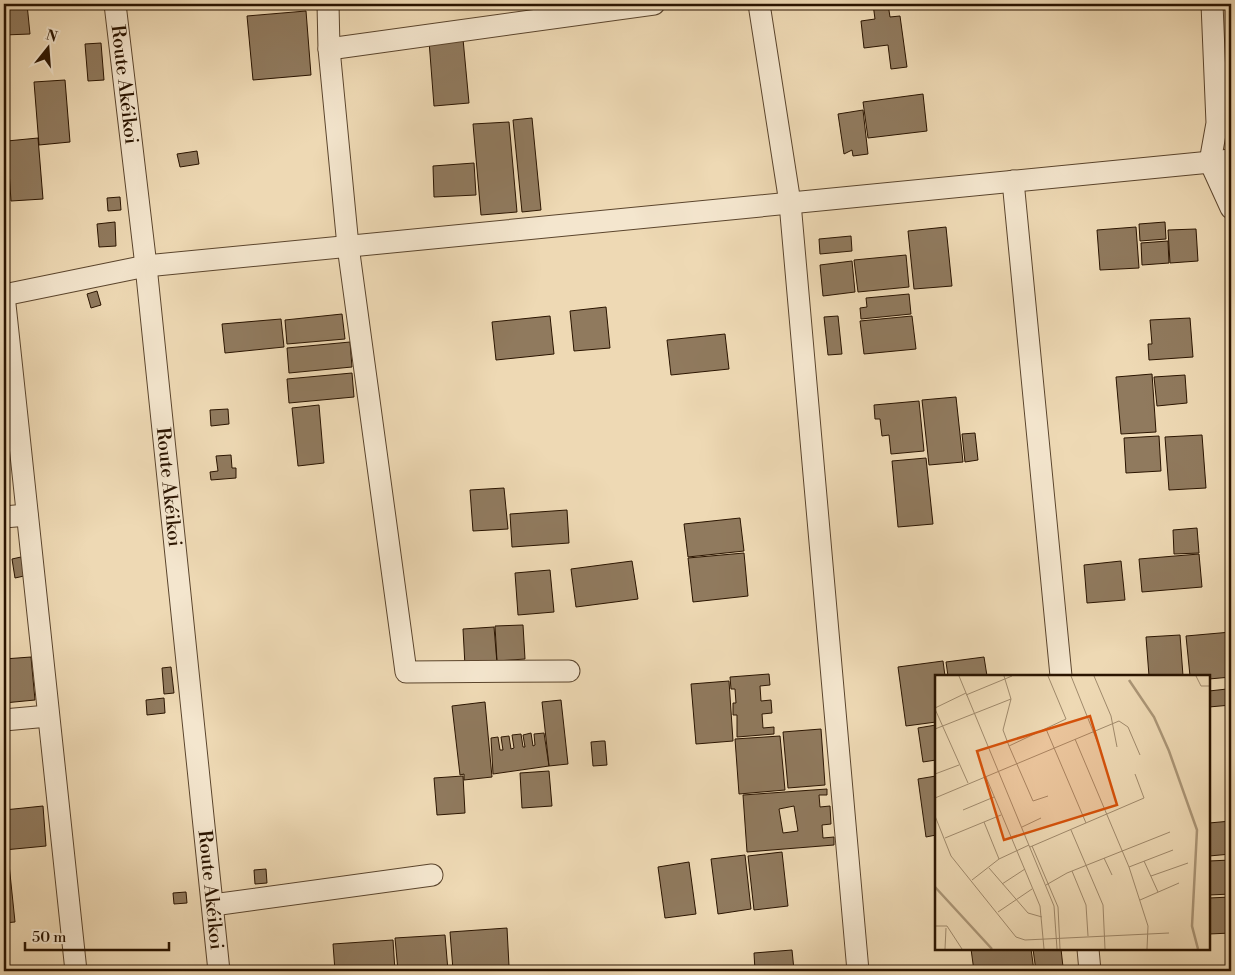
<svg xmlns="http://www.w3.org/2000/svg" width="1235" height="975" viewBox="0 0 1235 975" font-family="'Libre Bodoni',serif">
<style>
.building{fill:#907a5e;stroke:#2a1400;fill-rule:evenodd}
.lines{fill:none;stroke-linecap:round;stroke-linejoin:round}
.minor-casing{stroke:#5b452d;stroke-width:23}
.minor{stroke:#f4e6ce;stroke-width:21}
.labels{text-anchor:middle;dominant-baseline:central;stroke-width:4;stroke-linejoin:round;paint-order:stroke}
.street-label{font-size:19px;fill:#2a1400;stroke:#f4e6ce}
.inset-river{fill:none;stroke:#ab9677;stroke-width:2.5}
.inset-road{fill:none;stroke:#a08a6c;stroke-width:1}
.view{fill:#d5520b;fill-opacity:0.15;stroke:#d5520b;stroke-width:2.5}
.inset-edge{fill:none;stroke:#2a1400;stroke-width:2.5}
</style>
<rect width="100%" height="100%" fill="#eed9b4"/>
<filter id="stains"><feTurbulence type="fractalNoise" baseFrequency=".004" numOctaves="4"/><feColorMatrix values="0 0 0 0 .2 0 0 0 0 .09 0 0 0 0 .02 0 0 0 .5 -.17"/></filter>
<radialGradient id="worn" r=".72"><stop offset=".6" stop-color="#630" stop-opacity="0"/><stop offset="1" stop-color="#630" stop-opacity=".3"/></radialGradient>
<path class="building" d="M4,4H27L30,34L4,35Z
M873,4H888L890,17L900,16L907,67L891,69L888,45L864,48L861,21L875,19Z
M306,11L311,75L253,80L247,16Z
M463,39L469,103L434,106L429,41Z
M101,43L104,80L88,81L85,44Z
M65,80L70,142L39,145L34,82Z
M923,94L927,131L868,138L863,102Z
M863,110L868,154L853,156L852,150L844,154L838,114Z
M532,118L541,210L522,212L513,120Z
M509,122L517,212L481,215L473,124Z
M38,138L43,199L11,201L7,141Z
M197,151L199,164L180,167L177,154Z
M474,163L476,195L434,197L433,166Z
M120,197L121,210L108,211L107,198Z
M115,222L116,246L99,247L97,224Z
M1165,222L1166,239L1140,241L1139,224Z
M946,227L952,286L914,289L908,231Z
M1136,227L1139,268L1100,270L1097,230Z
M1196,229L1198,261L1170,263L1168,230Z
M851,236L852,251L820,254L819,239Z
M1168,241L1169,263L1142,265L1141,243Z
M906,255L909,287L858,292L854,260Z
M852,261L855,292L823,296L820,265Z
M97,291L101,305L91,308L87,294Z
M909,294L911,314L861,319L860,308L867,307L866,298Z
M606,307L610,348L574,351L570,311Z
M342,314L345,339L287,344L285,320Z
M550,316L554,354L496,360L492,322Z
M838,316L842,354L828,355L824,317Z
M912,316L916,349L864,354L860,321Z
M1190,318L1193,357L1149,360L1148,344H1152L1150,320Z
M281,319L284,347L225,353L222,324Z
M725,334L729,369L671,375L667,340Z
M350,342L352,367L289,373L287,348Z
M352,373L354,397L289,403L287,379Z
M1152,374L1156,432L1121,434L1116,377Z
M1185,375L1187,403L1157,406L1154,377Z
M956,397L963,462L929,465L922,400Z
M919,401L924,451L891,454L889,435L882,436L880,419H875L874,405Z
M319,405L324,463L298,466L292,408Z
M228,409L229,424L211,426L210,410Z
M975,433L978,460L965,462L962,434Z
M1202,435L1206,488L1169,490L1165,437Z
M1159,436L1161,471L1126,473L1124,438Z
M231,455L232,468H236V478L211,480L210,472L218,471L216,456Z
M926,458L933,524L898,527L892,461Z
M504,488L508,529L473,531L470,490Z
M567,510L569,543L512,547L510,514Z
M740,518L744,551L688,557L684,524Z
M1197,528L1199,553L1174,554L1173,530Z
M744,553L748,596L693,602L688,558Z
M1199,554L1202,587L1142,592L1139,559Z
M21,557L24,576L15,578L12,559Z
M632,561L638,599L576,607L571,569Z
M1121,561L1125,600L1087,603L1084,565Z
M550,570L554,612L518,615L515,573Z
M523,625L525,659L497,661L495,626Z
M494,627L497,663L465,666L463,629Z
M1231,632V677L1209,679V676H1190L1186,636Z
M1180,635L1183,676H1149L1146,637Z
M31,657L35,700L4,703V659Z
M984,657L987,676H948L946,662Z
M943,661L945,676H936V722L906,726L898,667Z
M171,667L174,693L164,694L162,668Z
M769,674L770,685L760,686L761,701L771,700L772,713L762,714L763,728L774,727V734L737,737V715H733V703H736L735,689H731L730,677Z
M729,681L733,741L696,744L691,684Z
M1226,683H1231V705L1209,707V691L1227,689Z
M164,698L165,713L147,715L146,700Z
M561,700L568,764L549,766L542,702Z
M485,702L492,777L464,780V774L460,775L452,706Z
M936,725V760L923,762L918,728Z
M821,729L825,785L788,788L783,732Z
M531,733L533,746L535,745L534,734L544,733L549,766L493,774L491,738L498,737L500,750H503L501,737L509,736L511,749L514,748L512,735L521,734L523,747H525L523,735Z
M780,736L785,790L739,794L735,739Z
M602,741H605L607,765L593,766L591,742Z
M549,771L552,806L522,808L520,773Z
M463,776L465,813L437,815L434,778Z
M936,776V835L926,837L918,779Z
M827,789V795H819L820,807L830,806L831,824L822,825L823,838L834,837V845L747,852L743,795ZM794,806L798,831L783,833L779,809Z
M43,806L46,846L4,850V810Z
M1231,821V854L1209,856V823Z
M782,852L788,906L754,910L748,856Z
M745,855L751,909L718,914L711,859Z
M1231,860V894L1209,895V861Z
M689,862L696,914L665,918L658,867Z
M9,864L15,922L4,923V865Z
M266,869L267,883L255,884L254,870Z
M186,892L187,903L174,904L173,893Z
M1231,897V933L1209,934V898Z
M507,928L509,966L453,970L450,932Z
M445,935L448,971H398L395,938Z
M393,940L395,971H335L333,944Z
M971,949H1031L1034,971H974Z
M1033,949H1061L1063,967L1036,971Z
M792,950L794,970L755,971L754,953Z
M536,966L537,971H511L510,968Z"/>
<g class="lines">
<defs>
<g id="minor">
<path id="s1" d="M115,4L146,266L219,971"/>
<path d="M328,4L329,49L348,246L406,672L569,671"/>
<path d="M759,4L790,203L858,971"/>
<path d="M1212,4L1217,123L1210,162L1231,208"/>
<path d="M329,49L654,4"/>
<path d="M1013,181L1061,676"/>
<path d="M4,295L146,266L1231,160"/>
<path d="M4,295L76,971"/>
<path d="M4,517L27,515"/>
<path d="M4,720L48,716"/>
<path d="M213,905L432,875"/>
<path d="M1088,949L1090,971"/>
</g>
</defs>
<use href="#minor" class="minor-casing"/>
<use href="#minor" class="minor"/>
</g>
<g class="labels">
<g class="street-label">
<text stroke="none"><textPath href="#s1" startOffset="81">Route Akéikoi</textPath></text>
<text stroke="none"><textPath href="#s1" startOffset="486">Route Akéikoi</textPath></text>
<text stroke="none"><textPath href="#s1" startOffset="891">Route Akéikoi</textPath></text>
</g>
</g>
<g transform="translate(935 675)">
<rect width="275" height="275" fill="#eed9b4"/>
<path class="inset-river" d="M194,5L219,42L234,76L262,155L257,251L263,274M0,212L57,274"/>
<path class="inset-road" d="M24,1L119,231L122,274M69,1L76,24L68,55L74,71L98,126L113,121M136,1L166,76M159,1L176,41L182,72M261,1L266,11H275M31,20L77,1M0,33L31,18M0,34L33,108M0,54L76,24M111,54L151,148M140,64L194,192L213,251L212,274M74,71L131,44L113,1M0,99L24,90M51,102L105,231L109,274M0,123L184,46L193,52L205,80M28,135L59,122M0,141L16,181L81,262L90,265L234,258M49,147L64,184M87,152L106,143M136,155L168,230L170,274M10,163L66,140M97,171L123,232L125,274M95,172L209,123L200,99M169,183L177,200M209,186L223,217M194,192L238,175M54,193L93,238L107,242M137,196L151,230L153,261M216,201L253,188M37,205L64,184L94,170M67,209L90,194M111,210L132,198L235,157M205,225L244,208M63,237L97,214M0,251H12L27,274M10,274L11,253"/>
<path class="view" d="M155,41L182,130L69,165L42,76Z"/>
<rect width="275" height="275" class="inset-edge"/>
</g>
<rect width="1235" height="975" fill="none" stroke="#eed9b4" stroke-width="20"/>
<rect x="5" y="5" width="1225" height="965" fill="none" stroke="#2a1400" stroke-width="2.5"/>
<rect x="10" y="10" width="1215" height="955" fill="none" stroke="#2a1400"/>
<g transform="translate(48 48) rotate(17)" stroke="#f4e6ce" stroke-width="4" paint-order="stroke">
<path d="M0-4L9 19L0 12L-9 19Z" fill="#2a1400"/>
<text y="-8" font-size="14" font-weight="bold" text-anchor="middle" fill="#2a1400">N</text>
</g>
<path d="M25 942v8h144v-8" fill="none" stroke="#2a1400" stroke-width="2.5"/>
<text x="32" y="942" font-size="15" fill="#2a1400" stroke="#f4e6ce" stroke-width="4" paint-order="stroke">50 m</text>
<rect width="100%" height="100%" filter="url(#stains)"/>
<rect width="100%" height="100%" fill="url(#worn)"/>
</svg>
